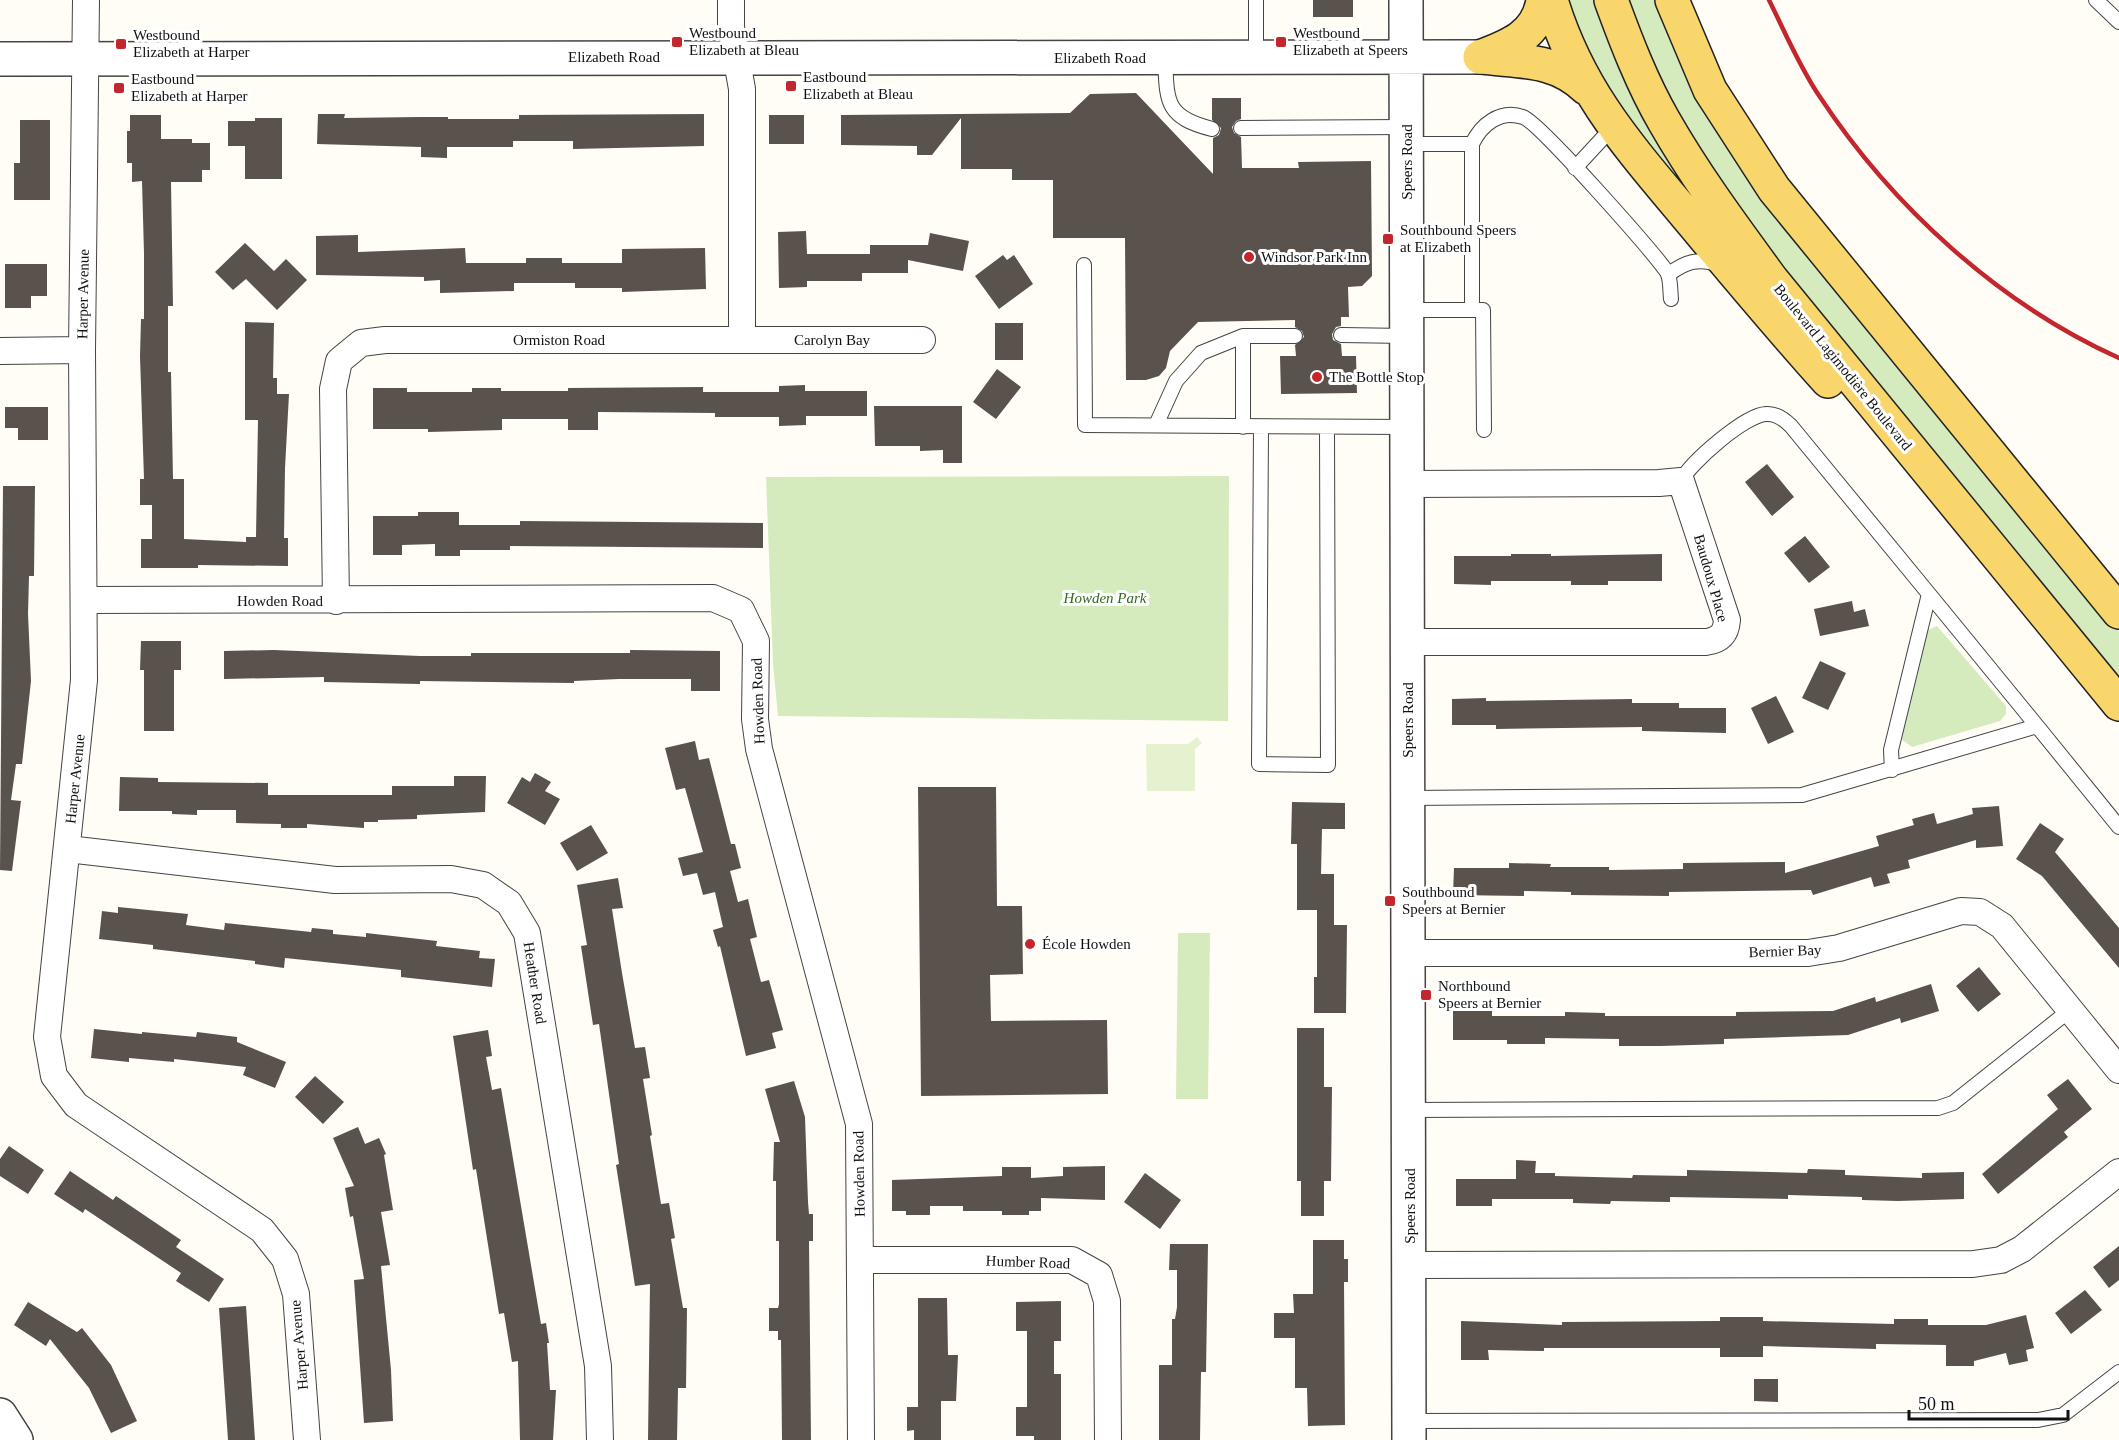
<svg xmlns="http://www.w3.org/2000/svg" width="2119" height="1440" viewBox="0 0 2119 1440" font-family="Georgia,serif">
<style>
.green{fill:#d5ebbd}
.pitch{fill:#e6f2cf}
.building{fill:#5a524d}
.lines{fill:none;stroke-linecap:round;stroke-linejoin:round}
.service-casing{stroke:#444;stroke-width:16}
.minor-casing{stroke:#444;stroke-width:28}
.tertiary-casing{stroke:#444;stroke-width:36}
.primary-casing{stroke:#222;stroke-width:36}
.service{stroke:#fff;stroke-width:14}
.minor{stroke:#fff;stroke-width:26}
.tertiary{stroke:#fff;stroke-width:33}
.primary{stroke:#f9d66b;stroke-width:33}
.rail{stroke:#c4262e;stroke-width:4.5}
.poi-dot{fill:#c4262e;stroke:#fff;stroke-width:2}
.labels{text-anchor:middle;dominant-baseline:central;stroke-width:6;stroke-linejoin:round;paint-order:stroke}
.poi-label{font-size:15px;fill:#111;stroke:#fff;text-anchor:start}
.street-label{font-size:15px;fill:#111;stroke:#fff}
.park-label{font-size:15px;font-style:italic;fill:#2f6b1f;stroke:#fff}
</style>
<rect width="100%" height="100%" fill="#fffdf5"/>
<path class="green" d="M1563,0H1597L1708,216L1622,123Z
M1626,0H1659L1817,265L2119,632V682L1799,291L1698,149L1667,94Z
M1229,476L1228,721L778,716L773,663L766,477Z
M1937,626L2006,706V714L2000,721L1912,747L1902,740L1901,733L1928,630Z
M1178,933H1210L1208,1099H1176Z"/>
<path class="pitch" d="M1197,737L1202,743L1195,749V791H1147L1146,744H1188Z"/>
<path class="building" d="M1313,0H1353V17H1313Z
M1136,93L1213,174V138L1219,135L1221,128L1212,120V98H1241V119L1236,121L1232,127L1234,133L1241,137L1242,168H1299L1298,162L1371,161L1372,276L1362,286L1348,287L1349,317H1341V326L1336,327L1332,334L1333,340L1341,344L1342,356H1356L1357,393L1281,394L1280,356H1296L1295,345L1304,337L1302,331L1295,327V320L1198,322L1170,351L1166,368L1159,376L1146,380H1126L1125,238H1053V180H1012V169H961V118L932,155H917V146L841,145V115L1070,113L1090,94Z
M318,114H345L344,118L421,117H448V119H519V115L704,114V146L573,149V141H513V147H447V158L421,157V147L317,144Z
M130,115H161V139H192V143H210V170H202V182H171L173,306H168V372H171L173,479H184V539L246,542V537H256L258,420H245V322L274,323L273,378H277V394H289L285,468L284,538H288V566L198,565V568H141V539H152V505H140V479H144L140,356L141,319H144V253L142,181L132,182V163H127V131H130Z
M769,115H804V144H769Z
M255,118H282V179H245V146H228V121H255Z
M20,120H50V200H14V163H20Z
M806,231L807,254H870V245H928L930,233L969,241L963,271L908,260V273H862V281H807V287L779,288L778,232Z
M358,235V252L465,248L466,263H526V258H562V263H622V249L705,248L706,289L622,292V288H575V283H514V291L440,293V280L424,281V277L316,275V236Z
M245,243L274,271L286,259L307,280L277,310L246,279L233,290L215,272Z
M1003,255L1007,260L1014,255L1033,284L999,309L975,276Z
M5,264H47V296H31V308H5Z
M995,323H1023V360H995Z
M997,369L1021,387L996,419L973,402Z
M805,385V391H867V416H806V425L779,426V417H715V413L598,412V430H568V419H502V430L428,432V429H373V388H407V392H472V388H501V391H568V388L703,387V392H779V386Z
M874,406H962V463H943V450L920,451V446H875Z
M5,407H48V440H18V428H5Z
M1767,464L1794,497L1772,516L1745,482Z
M3,486H35L34,576H29L28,614L31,681L22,764H16L11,800L21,801L12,871L0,870Z
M418,512H459V525H520V521L763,523V548L510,546V550H460V556H435V544L402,545V555H373V516H418Z
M1805,536L1830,567L1809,583L1784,553Z
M1511,554H1551V556L1662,554V581H1608V585H1571V581H1491V585L1454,584V556H1511Z
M1852,601L1854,612L1865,609L1869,626L1820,636L1814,609Z
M141,641H181V670H174V731H144V670H140Z
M274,650L420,656H471V653H630V650L720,651V691H691V679H619L574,681V683L420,681V684L324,682V677L224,679V651Z
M1820,661L1846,673L1828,710L1802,698Z
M1776,696L1794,732L1768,744L1751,708Z
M1486,698V701L1632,699V703H1679V708H1726V733L1642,731V727L1496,729V725H1452V699Z
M695,741L699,760L709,758L731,844H735L741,868L730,871L738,902L748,899L757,937L750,939L761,982L769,980L783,1030L772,1033L776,1048L746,1056L720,946L718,947L713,930L723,927L715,892L703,895L697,873L683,876L678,858L703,852L685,788L676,790L665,748Z
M535,773L551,782L545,791L560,799L545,825L507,803L522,777L530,782Z
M454,776H486L485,812L417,815V819L378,820V822H364V828L307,824V828H281V824L236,823V810H197V815L172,814V811H119L120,777L158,778V782L268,783V795H392V786H454Z
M918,787H996L997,906H1022L1023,974L990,975L991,1021L1107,1020L1108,1094L921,1096Z
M1292,802L1345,803V829H1322L1321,874H1334V925H1347L1346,1013H1314V977H1317V910H1297V844H1291Z
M1999,806L2003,846L1976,848V840L1908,860L1910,868L1887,874L1890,883L1874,887L1871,877L1813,895L1811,890L1669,892V896L1571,895V892L1524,891V896L1453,895L1454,868H1509V863L1551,864L1550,867H1609V870L1683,869V863L1785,862V873L1879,846L1876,836L1914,825L1912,819L1934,813L1937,824L1973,814L1972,808Z
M2040,823L2064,839L2055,852L2119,928V968L2042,876L2016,859Z
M591,825L608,853L577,871L560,843Z
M618,878L623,908L612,909L622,973L635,1048L645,1047L650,1078L643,1079L652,1135L650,1136L661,1204L669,1203L675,1238L671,1239L683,1308H687L686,1388H678L677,1440H648L650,1284L635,1286L616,1165L619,1164L599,1024L593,1025L581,946L587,945L577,885Z
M118,907L188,914L186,925L224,930L225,923L311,932L312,928L333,930V934L366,937V933L437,941L436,946L480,951L479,958L495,959L492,987L401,977V970L285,958L284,968L255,964V961L153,949V945L99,939L102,911L118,913Z
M1979,967L2001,994L1978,1012L1956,986Z
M1931,984L1939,1011L1901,1023L1900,1018L1848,1035L1724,1039V1044L1661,1046H1619V1039L1545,1038V1044H1507V1040H1453V1011H1492V1016H1565V1012L1605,1013V1016H1736V1012L1833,1011L1875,997L1876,1002Z
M1297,1028H1324V1087H1332L1331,1181H1324V1216H1301V1181H1297Z
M94,1029L142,1034V1032L196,1037L197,1032L237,1037V1042L286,1062L275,1088L243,1075L246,1067L174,1059V1062L129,1058V1062L91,1058Z
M488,1030L492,1056L486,1057L492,1090L501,1088L541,1324L546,1323L549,1343H547L550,1390H556L553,1440H520L518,1361L512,1362L504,1313L499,1314L476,1169L473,1170L453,1036Z
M315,1076L344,1102L323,1124L295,1097Z
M2068,1079L2092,1109L2064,1132L2068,1137L1998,1194L1982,1174L2058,1109L2047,1095Z
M794,1081L805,1117L808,1202L809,1214H813V1241H809L811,1440H782L781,1340H778V1331H769V1308H778L779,1304V1241H776V1181H773L774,1142H780L765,1089Z
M358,1127L365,1144L379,1138L386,1154L384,1155L393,1210L381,1212L390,1265L381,1266L391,1370L393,1421L364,1423L354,1280L364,1279L353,1216L350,1217L345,1188L354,1186L333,1138Z
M9,1146L44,1170L28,1194L0,1176V1159Z
M1516,1160L1536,1161L1535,1173H1555V1176L1632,1178L1633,1175L1687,1176V1170L1807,1173L1808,1169L1845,1170V1175L1922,1178V1173L1964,1172V1199L1898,1201L1862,1200V1197L1788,1195V1199L1670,1197V1202L1611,1201L1610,1204L1573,1203V1199H1492V1206H1456V1179H1516Z
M1105,1166V1200L1041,1198V1211H1029V1215H1002V1211H963V1206H930V1215H906V1211H892V1180L1002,1176V1167H1031V1178L1063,1176V1167Z
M70,1171L113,1200L116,1196L181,1240L176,1247L224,1279L209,1302L176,1281L181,1273L85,1209L83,1213L54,1194Z
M1145,1173L1181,1200L1160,1229L1124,1202Z
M1313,1240H1344V1259H1348V1282H1344L1345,1425L1308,1426L1307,1388H1295V1338H1274V1313H1294L1293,1294H1313Z
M1170,1244H1208L1206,1372H1201L1200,1440H1159V1365H1172V1319H1175L1177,1307V1270H1169Z
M2119,1246V1280L2109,1288L2093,1267Z
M2085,1290L2102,1310L2071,1334L2055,1313Z
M918,1298H947L948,1355H958L956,1401H941V1440H914V1430L907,1431V1407H918Z
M1061,1301V1341H1054V1374H1061V1440H1034V1436H1016V1407H1027V1331H1016V1302Z
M28,1302L77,1332L82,1328L111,1365L137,1421L111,1433L89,1388L50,1339L46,1346L14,1325Z
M246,1306L255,1440H228L219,1308Z
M2026,1315L2034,1348L2026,1350L2028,1361L2009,1365L2006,1353L1974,1361V1366H1946V1345L1876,1344V1349L1763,1346V1357H1720V1348H1544V1351L1488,1350L1489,1360H1461V1321L1562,1325V1322L1720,1321V1317H1763V1321L1894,1324V1319H1928V1325H1986Z
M1754,1379H1778V1402L1754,1401Z"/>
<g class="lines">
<defs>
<path id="service" d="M2096,0L2119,22
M1165,58C1167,102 1165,117 1212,129
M1256,59V0
M1241,128L1407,127
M1407,144H1472V310H1407
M1472,144C1481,125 1500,109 1523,117C1540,123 1653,252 1667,272C1671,279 1670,291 1671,299
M1575,168L1613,127
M1084,265L1085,425L1407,427
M1669,274C1685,262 1699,257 1719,265
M1472,310H1483L1484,430
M1341,335L1407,336
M1243,336H1295
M1156,425L1176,381L1201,353L1243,336V427
M1261,427L1259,764L1328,765L1327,427
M1681,481C1691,462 1745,415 1766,414C1776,413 1784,419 1791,426L1929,594
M1892,770L1891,750L1929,594L2037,726
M1408,798L1802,795L2037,726L2119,827
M1409,1110L1938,1108L1953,1103L2070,1010
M1409,1421L2038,1420L2063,1415L2119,1372"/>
<path id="minor" d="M86,0L82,350L84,680L47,1037L54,1076L76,1105L262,1230L285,1259L296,1294L307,1440
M742,340H922
M0,351L82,350
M1407,484L1659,483L1681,481L1727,620C1726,634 1720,640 1706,642H1408
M86,600L713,598L741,610L756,641L755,719L759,749L859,1124L861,1440
M336,601L333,389L339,361L361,343L385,340H742V89L731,27V0
M68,849L335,880L451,879L483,885L509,903L527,933L598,1366L600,1440
M1408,953H1808L1839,948L1961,911L1980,912L2002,926L2119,1070
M861,1260H1072L1099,1275L1107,1301L1108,1440
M1410,1265L1973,1264L2001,1260L2022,1249L2119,1172"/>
<path id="tertiary" d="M1406,0L1409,1440
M0,59L1480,57
M0,1415L16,1440"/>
<path id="primary" d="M1551,0C1579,93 1631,149 1691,221C1736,275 1781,329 1828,381
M1611,0C1626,41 1642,83 1664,121C1696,177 1734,228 1772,280L2119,704
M1672,0L1710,90L1774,189L2119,612
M1480,57C1520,62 1555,58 1586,88
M1480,57C1510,46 1538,35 1543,0"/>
</defs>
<use href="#service" class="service-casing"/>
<use href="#minor" class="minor-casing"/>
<use href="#tertiary" class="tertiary-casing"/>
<use href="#primary" class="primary-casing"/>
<use href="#service" class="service"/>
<use href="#minor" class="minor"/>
<use href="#tertiary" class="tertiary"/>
<use href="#primary" class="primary"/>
<path class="rail" d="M1769,0C1785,32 1800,68 1820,97C1892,206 1999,304 2119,358"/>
</g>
<g class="poi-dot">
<rect x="671" y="36" width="12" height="12" rx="3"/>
<rect x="1275" y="36" width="12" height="12" rx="3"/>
<rect x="115" y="38" width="12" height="12" rx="3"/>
<rect x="785" y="80" width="12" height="12" rx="3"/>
<rect x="113" y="82" width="12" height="12" rx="3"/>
<rect x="1382" y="233" width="12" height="12" rx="3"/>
<circle cx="1249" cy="257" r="6"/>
<circle cx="1317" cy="377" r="6"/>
<rect x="1384" y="895" width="12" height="12" rx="3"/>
<circle cx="1030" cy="944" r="6"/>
<rect x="1420" y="989" width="12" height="12" rx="3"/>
</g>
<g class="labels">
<g class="poi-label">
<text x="689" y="33">Westbound<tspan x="689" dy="17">Elizabeth at Bleau</tspan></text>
<text x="1293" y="33">Westbound<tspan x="1293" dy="17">Elizabeth at Speers</tspan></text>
<text x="133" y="35">Westbound<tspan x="133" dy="17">Elizabeth at Harper</tspan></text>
<text x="803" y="77">Eastbound<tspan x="803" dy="17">Elizabeth at Bleau</tspan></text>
<text x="131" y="79">Eastbound<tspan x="131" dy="17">Elizabeth at Harper</tspan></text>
<text x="1400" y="230">Southbound Speers<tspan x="1400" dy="17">at Elizabeth</tspan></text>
<text x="1261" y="257">Windsor Park Inn</text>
<text x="1329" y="377">The Bottle Stop</text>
<text x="1402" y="892">Southbound<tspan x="1402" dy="17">Speers at Bernier</tspan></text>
<text x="1042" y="944">École Howden</text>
<text x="1438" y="986">Northbound<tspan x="1438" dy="17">Speers at Bernier</tspan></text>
</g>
<g class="street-label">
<text x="614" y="57">Elizabeth Road</text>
<text x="1100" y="58">Elizabeth Road</text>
<text transform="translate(1407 162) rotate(-90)">Speers Road</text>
<text transform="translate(83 294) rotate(-89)">Harper Avenue</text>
<text x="559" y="340">Ormiston Road</text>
<text x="832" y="340">Carolyn Bay</text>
<text transform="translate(1843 367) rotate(51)">Boulevard Lagimodière Boulevard</text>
<text transform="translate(1711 578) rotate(74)">Baudoux Place</text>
<text x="280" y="601">Howden Road</text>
<text transform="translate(758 701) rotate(-92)">Howden Road</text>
<text transform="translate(1408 720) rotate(-90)">Speers Road</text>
<text transform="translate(75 779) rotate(-84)">Harper Avenue</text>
<text transform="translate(1785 951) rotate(-2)">Bernier Bay</text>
<text transform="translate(535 983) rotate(81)">Heather Road</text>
<text transform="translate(859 1174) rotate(-91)">Howden Road</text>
<text transform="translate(1410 1206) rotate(-90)">Speers Road</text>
<text transform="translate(1028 1262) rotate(2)">Humber Road</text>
<text transform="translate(299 1345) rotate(-95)">Harper Avenue</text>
</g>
<g class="park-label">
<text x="1105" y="598">Howden Park</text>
</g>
</g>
<path d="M1909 1410v9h159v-9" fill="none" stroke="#111111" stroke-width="3"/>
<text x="1918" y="1410" font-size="18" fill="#111111" stroke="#ffffff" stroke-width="4.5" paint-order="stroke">50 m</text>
</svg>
